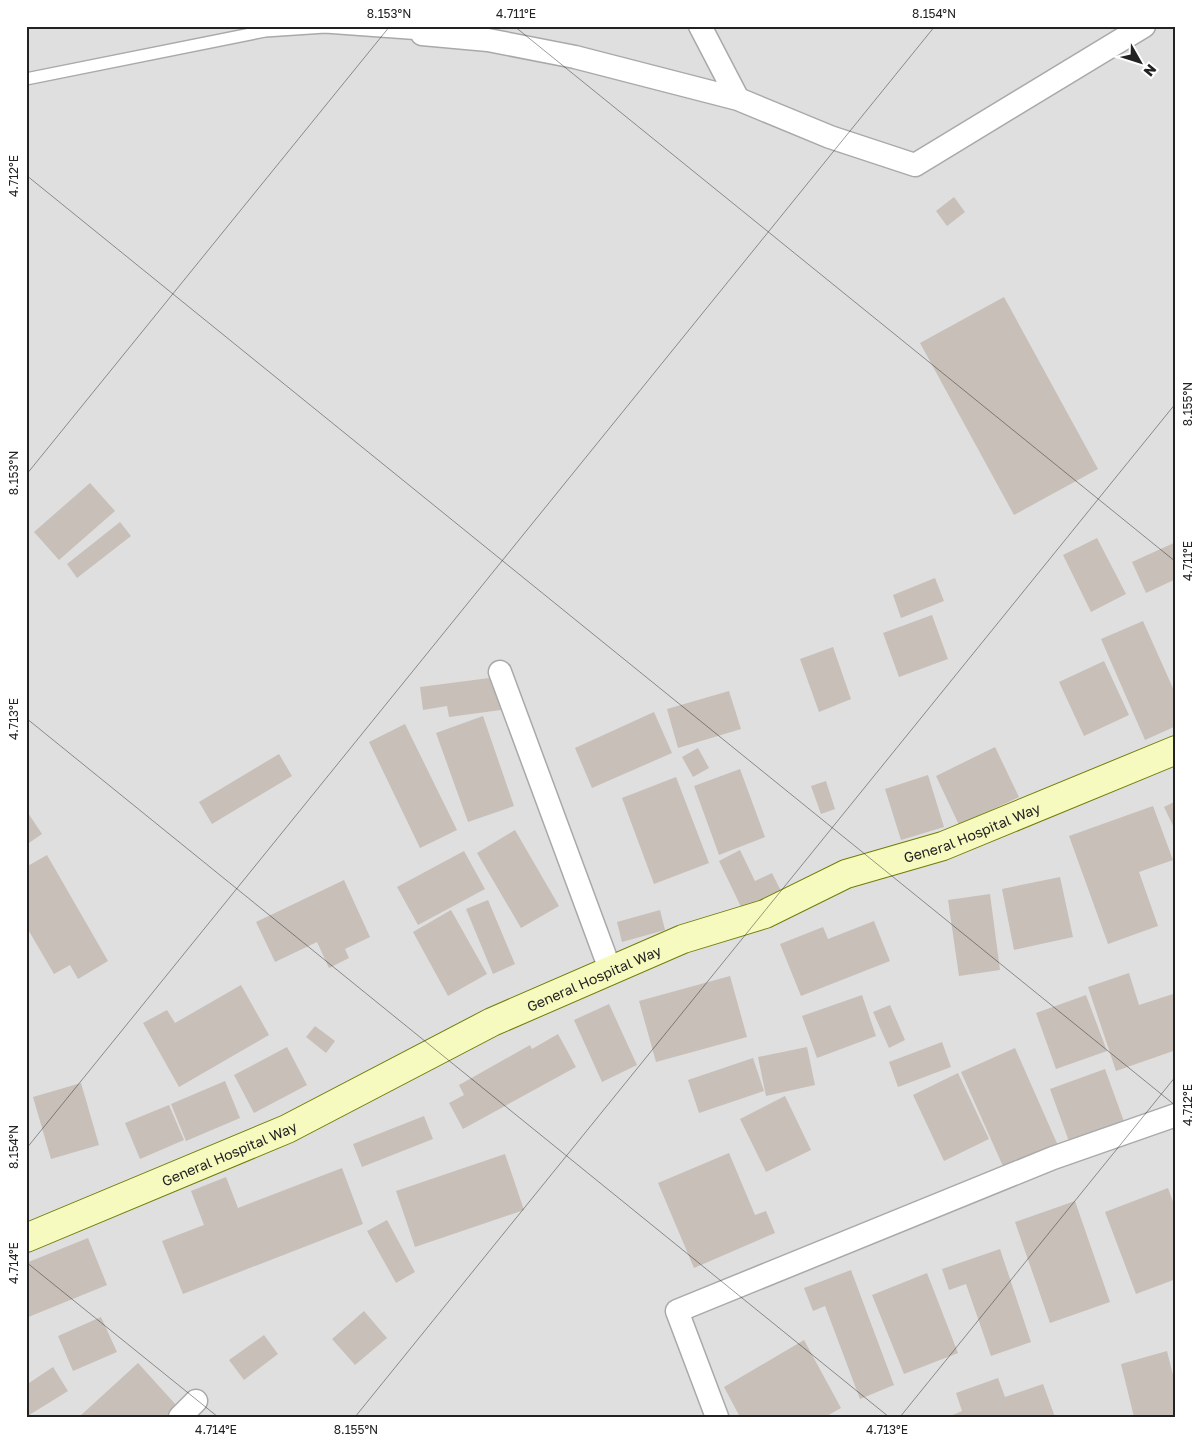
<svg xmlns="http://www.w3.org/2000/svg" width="1202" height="1443" viewBox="0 0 1202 1443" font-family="'Golos Text',sans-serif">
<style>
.residential{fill:#e0dfdf}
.building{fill:#c7bfb8}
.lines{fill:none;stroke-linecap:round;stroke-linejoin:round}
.lane-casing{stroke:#a9a9a9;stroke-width:14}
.street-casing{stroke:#a9a9a9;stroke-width:25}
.secondary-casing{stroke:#707d05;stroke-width:30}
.lane{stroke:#fff;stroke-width:11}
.street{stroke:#fff;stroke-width:22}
.secondary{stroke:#f7fabf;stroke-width:28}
.ticks{fill:none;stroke:#222;stroke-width:1;stroke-opacity:0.45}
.labels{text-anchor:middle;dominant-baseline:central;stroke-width:4;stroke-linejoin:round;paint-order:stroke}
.street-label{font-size:14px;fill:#222;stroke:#fff}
.neatline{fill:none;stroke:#222;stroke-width:2}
.ticks-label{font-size:12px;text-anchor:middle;fill:#222}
</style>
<rect width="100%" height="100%" fill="#f2efe9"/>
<path class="residential" d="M26,26H1176V1417H26Z"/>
<path class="building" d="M954,197L965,212L947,226L936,211Z
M1004,297L1098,469L1014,515L920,343Z
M90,483L115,511L59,560L34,532Z
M120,522L131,536L77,578L67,564Z
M1097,538L1126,594L1091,612L1063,555Z
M1176,542V579L1146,593L1132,562Z
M935,578L944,601L901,618L893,595Z
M932,615L948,659L899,677L883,633Z
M1143,621L1176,695V726L1145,740L1101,639Z
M833,647L851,699L819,712L800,659Z
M1104,661L1129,715L1084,736L1059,682Z
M497,677L501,710L449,717L447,706L423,710L420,687Z
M729,691L741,729L678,748L667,709Z
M654,712L672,753L592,788L575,748Z
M483,716L514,806L468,822L436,733Z
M405,724L457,830L420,848L369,742Z
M995,747L1019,797L959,825L936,776Z
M698,748L709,768L693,777L682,757Z
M279,754L292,776L212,824L199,802Z
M740,769L765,837L719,855L694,786Z
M928,775L944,827L901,840L885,789Z
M676,777L709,863L654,884L622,798Z
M826,781L835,809L821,814L811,786Z
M1176,801V832L1164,807Z
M1153,806L1173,860L1139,872L1158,926L1108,944L1069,836Z
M26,810L42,834L26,845Z
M515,830L559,906L521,928L477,853Z
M740,850L755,881L772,873L781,891L742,909L719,861Z
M464,851L485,889L418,925L397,887Z
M47,855L108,961L78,979L70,965L54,974L26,926V867Z
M1060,877L1073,937L1014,950L1002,889Z
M344,880L370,937L345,949L349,958L329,968L317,942L275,962L256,922Z
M990,894L1000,970L959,976L948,900Z
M488,900L515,964L493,974L466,909Z
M451,910L487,974L448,996L413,932Z
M660,910L665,930L622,942L617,922Z
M874,921L890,961L801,996L780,944L823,927L828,939Z
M1129,973L1139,1005L1173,994L1176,1002V1050L1116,1071L1088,987Z
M730,976L747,1037L656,1062L639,1001Z
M241,985L269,1035L179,1087L143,1023L167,1010L175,1023Z
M862,995L876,1036L817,1058L802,1016Z
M1086,995L1107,1051L1056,1069L1036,1013Z
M609,1004L637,1065L602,1082L574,1020Z
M890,1005L905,1040L889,1048L873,1012Z
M315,1026L335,1041L326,1053L306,1037Z
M558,1034L576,1067L463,1129L449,1103L464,1095L459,1085L530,1045L532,1049Z
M942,1042L951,1067L898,1087L889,1062Z
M287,1047L307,1085L254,1113L234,1075Z
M807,1047L815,1085L766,1096L758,1057Z
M1015,1048L1060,1150L1006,1173L961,1072Z
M753,1058L764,1091L699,1113L688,1080Z
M1105,1069L1126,1127L1071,1147L1050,1089Z
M958,1073L989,1139L944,1161L913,1095Z
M225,1081L240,1118L186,1141L171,1104Z
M81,1083L99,1145L51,1159L33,1097Z
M785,1096L811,1150L766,1172L740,1119Z
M169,1105L184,1140L140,1159L125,1123Z
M424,1116L433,1139L362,1167L353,1144Z
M729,1153L755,1215L766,1211L775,1233L694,1268L658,1183Z
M505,1154L524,1210L415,1247L396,1191Z
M342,1168L363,1224L183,1294L162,1241L204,1225L191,1191L226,1177L238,1208Z
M1168,1188L1176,1210V1279L1136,1294L1105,1212Z
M1075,1201L1110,1302L1050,1323L1015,1222Z
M387,1220L415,1272L396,1283L367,1231Z
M88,1238L107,1285L26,1318V1263Z
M1000,1249L1031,1342L991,1356L966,1284L949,1290L942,1269Z
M851,1270L894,1385L860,1399L825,1306L813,1311L804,1288Z
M927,1273L958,1353L904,1374L872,1295Z
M364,1311L387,1338L355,1365L332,1339Z
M101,1317L117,1352L73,1371L58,1336Z
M264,1335L278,1354L244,1380L229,1360Z
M804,1340L841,1408L825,1417H740L724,1387Z
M1167,1351L1176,1387V1417H1134L1121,1364Z
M138,1363L177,1406L165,1417H79Z
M53,1367L68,1391L26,1417V1385Z
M998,1378L1005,1397L1043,1384L1055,1417H948L962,1411L956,1393Z"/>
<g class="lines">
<defs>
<path id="lane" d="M26,79L265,31L325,27L422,34"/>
<path id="street" d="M700,26L738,99
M422,34L488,40L575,57L738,99L830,137L915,165L1144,26
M500,672L611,972
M180,1417L196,1401
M717,1417L677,1311L1053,1158L1176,1115"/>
<g id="secondary">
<path id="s1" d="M26,1238L287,1129L492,1022L683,939L765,914L846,874L943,846L1176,750"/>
</g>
</defs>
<use href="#lane" class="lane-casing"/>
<use href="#street" class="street-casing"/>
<use href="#secondary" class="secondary-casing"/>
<use href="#lane" class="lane"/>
<use href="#street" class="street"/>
<use href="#secondary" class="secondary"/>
</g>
<path class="ticks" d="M514,26L1176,562M26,175L1176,1106M26,475L390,26M26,718L889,1417M26,1149L935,26M26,1262L218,1417M355,1417L1176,403M900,1417L1176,1076"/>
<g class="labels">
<g class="street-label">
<text stroke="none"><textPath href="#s1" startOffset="1031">General Hospital Way</textPath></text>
<text stroke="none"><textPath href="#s1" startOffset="625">General Hospital Way</textPath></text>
<text stroke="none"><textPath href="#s1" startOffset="220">General Hospital Way</textPath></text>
</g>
</g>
<rect width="1202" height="1443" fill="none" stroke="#ffffff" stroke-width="55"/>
<g transform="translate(1140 62) rotate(129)" stroke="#ffffff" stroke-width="4" paint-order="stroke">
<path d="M0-4L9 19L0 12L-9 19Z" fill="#222222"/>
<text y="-8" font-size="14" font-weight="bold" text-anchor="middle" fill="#222222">N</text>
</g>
<rect x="28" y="28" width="1146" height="1388" class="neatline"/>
<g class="ticks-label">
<text x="389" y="18">8.153°N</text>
<text x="516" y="18">4.711°E</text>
<text x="934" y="18">8.154°N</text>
<text transform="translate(14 176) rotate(-90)" y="4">4.712°E</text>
<text transform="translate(1188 404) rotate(-90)" y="4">8.155°N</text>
<text transform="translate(14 473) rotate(-90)" y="4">8.153°N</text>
<text transform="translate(1188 561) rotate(-90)" y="4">4.711°E</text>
<text transform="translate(14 719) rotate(-90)" y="4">4.713°E</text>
<text transform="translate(1188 1105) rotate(-90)" y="4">4.712°E</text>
<text transform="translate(14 1147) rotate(-90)" y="4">8.154°N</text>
<text transform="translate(14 1263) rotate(-90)" y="4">4.714°E</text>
<text x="216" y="1434">4.714°E</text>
<text x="356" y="1434">8.155°N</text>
<text x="887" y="1434">4.713°E</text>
</g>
</svg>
